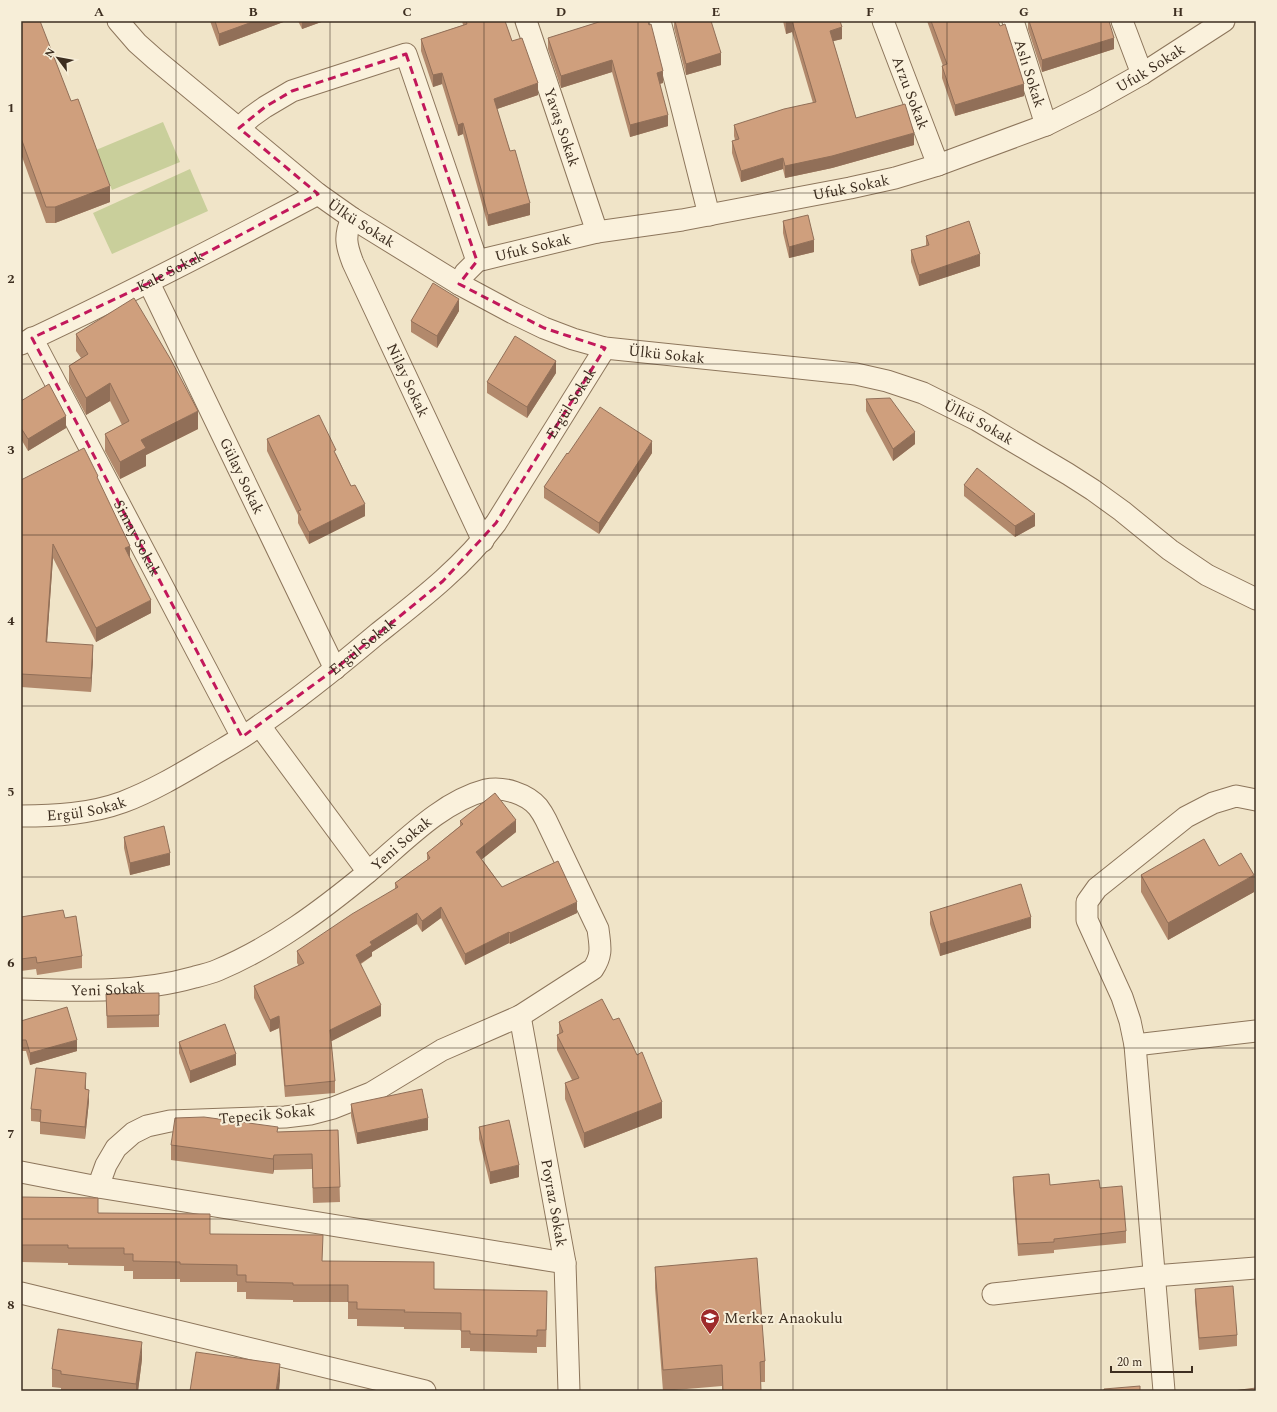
<svg xmlns="http://www.w3.org/2000/svg" width="1277" height="1412" viewBox="0 0 1277 1412" font-family="Spectral,serif">
<style>
.green{fill:#c9cf9b}
.lines{fill:none;stroke-linecap:round;stroke-linejoin:round}
.minor-casing{stroke:#8d765c;stroke-width:23}
.minor{stroke:#faf1dc;stroke-width:21}
.wall{fill:#b2896c}
.shaded-wall{fill:#916f58}
.building{fill:#cf9f7d;stroke:#916f58}
.marked{fill:none;stroke:#c2185b;stroke-width:3;stroke-dasharray:8 5;stroke-linejoin:round}
.grid{fill:none;stroke:#3d2e20;stroke-width:1;stroke-opacity:0.55}
.labels{text-anchor:middle;dominant-baseline:central;stroke-width:4;stroke-linejoin:round;paint-order:stroke}
.street-label{font-size:15px;fill:#3d2e20;stroke:#f7eed8}
.poi-label{font-size:15px;fill:#3d2e20;stroke:#f7eed8;text-anchor:start}
.neatline{fill:none;stroke:#3d2e20;stroke-width:1.5}
.grid-label{font-size:13px;text-anchor:middle;font-weight:bold;fill:#3d2e20}
</style>
<rect width="100%" height="100%" fill="#f0e4c8"/>
<path class="green" d="M163,122L180,162L112,190L96,150Z
M190,169L208,211L112,254L93,213Z"/>
<g class="lines">
<defs>
<g id="minor">
<path id="s1" d="M118,21L137,43L155,59L318,194L352,218L459,284L513,313L544,328L573,339L605,348L856,374L887,381L923,393L977,420L1068,474L1093,490L1122,511L1170,550L1207,575L1256,599"/>
<path id="s2" d="M526,21L597,232"/>
<path d="M660,21L709,215"/>
<path id="s3" d="M883,21L938,165"/>
<path id="s4" d="M1013,21L1046,125"/>
<path d="M1122,21L1142,74"/>
<path d="M239,128L251,117L265,107L292,91L406,54L477,261"/>
<path id="s5" d="M352,218C344,236 346,245 353,263L483,541"/>
<path id="s6" d="M149,283L335,669"/>
<path id="s7" d="M459,284L465,273L477,261L597,232L682,220L850,188L895,178L938,165L1046,125L1092,102L1142,74L1224,21"/>
<path id="s8" d="M32,338L242,737"/>
<path id="s9" d="M21,344C122,297 220,246 318,194"/>
<path d="M260,726L368,872"/>
<path id="s10" d="M21,816C55,816 90,814 123,802C152,791 179,775 206,759C224,748 243,738 260,725C301,697 339,666 377,634C420,600 463,567 496,523L605,348"/>
<path id="s11" d="M21,989C79,991 139,993 195,977C203,975 211,973 218,970C273,947 322,910 367,873C402,844 440,802 486,790C503,786 527,794 538,807C541,811 544,816 546,820L598,929C600,946 603,954 593,969L520,1016L442,1050L371,1093L333,1108L310,1114L285,1117L170,1121L147,1126L133,1133L116,1148L106,1165L98,1187"/>
<path id="s12" d="M520,1016L565,1263L569,1391"/>
<path d="M1135,1045L1256,1031"/>
<path d="M21,1172L98,1187L565,1263"/>
<path d="M21,1293L425,1391"/>
<path d="M993,1294L1154,1276L1256,1268"/>
<path d="M1164,1391L1135,1045L1130,1021L1122,997L1087,920V902L1097,888L1186,817L1213,803L1236,796L1256,800"/>
</g>
</defs>
<use href="#minor" class="minor-casing"/>
<use href="#minor" class="minor"/>
</g>
<path class="wall" d="M21,21L110,202L55,223H46L21,154Z
M210,21H286L219,46Z
M298,21H324L302,29Z
M462,21H505L512,41L538,95L497,109L530,215L488,226L463,134L458,136L442,84L433,87L421,51V39L463,25Z
M599,21H648L663,83L660,84L668,126L630,137L612,72L561,88L548,49V38L599,22Z
M674,21H711L721,65L686,75L674,28Z
M783,21H840L842,39L833,41L856,118L914,145L832,168L785,178L783,169L741,182L732,153V141L735,140L734,136V125L813,103L792,32L786,34Z
M927,21H998L1024,96L955,116L942,78V66H943Z
M1028,21H1109L1114,49L1042,72L1028,29Z
M783,221L814,252L789,258L783,233Z
M926,236L980,266L919,286L911,262V250L926,246Z
M459,311L437,348L411,332V321Z
M76,334L198,429L146,455V466L120,479L105,451V434L122,425L110,401L86,415L69,383V366L81,358L76,351Z
M556,373L527,418L487,393V382Z
M866,399L915,444L893,461L866,411Z
M21,401L66,428L28,451L21,439Z
M267,439L336,454L365,516L309,544L298,523V515L267,451Z
M652,453L599,534L544,498V487L568,454Z
M21,480L98,481L130,558L151,613L96,642L53,558L47,642L93,659L91,692L21,687Z
M964,485L1035,526L1015,537L964,496Z
M460,821L516,832L482,859L502,887L577,913L510,944L509,943L465,965L441,918L422,932L417,924L372,952V956L361,964L381,1016L331,1041L335,1081V1093L285,1097L279,1028L270,1032L254,998V986L299,966L297,963V951L395,889V883L427,860V853L460,826Z
M124,837L170,865L130,875L124,848Z
M1219,866L1254,892L1168,940L1141,892V875Z
M930,912L1031,928L940,956L930,924Z
M21,917L65,918L82,956V968L37,975L36,969L21,971Z
M159,993V1027L107,1028L106,994Z
M613,1020L662,1118L584,1148L565,1099V1083L572,1080L557,1050V1035L559,1034V1022Z
M21,1021L77,1051L30,1065L26,1051H21Z
M179,1042L236,1065L190,1083L179,1053Z
M86,1085V1089L89,1101L85,1139L40,1134V1122L31,1121V1109Z
M351,1104L428,1130L357,1144L351,1116Z
M479,1127L519,1177L490,1184L479,1139Z
M338,1130L340,1202L313,1203L312,1169L274,1170L273,1174L171,1160V1145L278,1132Z
M1013,1177L1050,1185L1100,1188L1126,1231V1243L1054,1250V1253L1018,1256L1013,1189Z
M21,1197L98,1213L210,1234L322,1261L434,1289L547,1308L546,1347H537V1353L470,1351V1348H461V1330L404,1329V1327L357,1326V1319H348V1302H293V1300L246,1299V1292H237V1282H180V1279H133V1271H124V1266L68,1265V1263L21,1262Z
M655,1267L765,1361V1382H761V1391H722V1386L663,1391L655,1288Z
M1195,1289L1237,1335V1346L1199,1350L1195,1301Z
M142,1359L138,1391H61V1388L52,1387V1369Z"/>
<path class="shaded-wall" d="M255,21H286L219,46V34Z
M302,21H324L302,29Z
M789,21H792V32L786,34V22Z
M842,27V39L830,42V31Z
M1114,38V49L1042,72V60Z
M721,53V65L686,75V64Z
M612,60V72L561,88V76Z
M663,71V83L657,84V73Z
M442,73V84L433,87V75Z
M538,83V95L494,110V99Z
M1024,84V96L955,116V105Z
M668,115V126L630,137V125Z
M463,123V134L458,136V125Z
M914,133V145L832,168L785,178V166Z
M783,158V169L741,182V171Z
M110,186V202L55,223V207Z
M530,203V215L488,226V215Z
M814,240V252L789,258V247Z
M980,254V266L919,286V275Z
M459,299V311L437,348V336Z
M556,361V373L527,418V407Z
M110,383V401L86,415V398Z
M198,411V429L146,455V466L120,479V462L141,440Z
M66,416V428L28,451V439Z
M915,432V444L893,461V449Z
M652,441V453L599,534V523Z
M365,504V516L309,544V532Z
M1035,514V526L1015,537V526Z
M53,544V558L46,656V642Z
M130,546V559L125,548Z
M151,600V613L96,642V628Z
M93,645V659L91,692V678Z
M516,820V832L476,864V852Z
M170,853V865L130,875V863Z
M1254,875V892L1168,940V923Z
M577,902V913L510,944V933Z
M441,907V918L422,932V921Z
M417,913V924L372,952V956L356,966V955L370,942Z
M1031,917V928L940,956V944Z
M509,932V943L465,965V954Z
M381,1005V1016L330,1042V1030Z
M279,1016V1028L270,1032V1020Z
M77,1040V1051L30,1065V1053Z
M236,1054V1065L190,1083V1071Z
M86,1073V1085L85,1101V1089Z
M89,1090V1101L85,1139V1127Z
M662,1102V1118L584,1148V1133Z
M428,1118V1130L357,1144V1133Z
M274,1155V1170L273,1174V1159Z
M519,1165V1177L490,1184V1172Z
M142,1342V1359L138,1391H136V1384Z
M280,1364V1381L279,1391H276Z"/>
<path class="building" d="M21,21H40L71,101L78,99L110,186L55,207H46L21,138Z
M215,21H255L219,34Z
M466,21H505L512,41L522,38L538,83L494,99L510,151L515,150L530,203L488,215L463,123L458,125L442,73L433,75L421,39L467,24Z
M602,21H648L649,25L651,24L663,71L657,73L668,115L630,125L612,60L561,76L548,38Z
M675,21H711L721,53L686,64Z
M792,21H840L842,27L830,31L856,118L905,104L914,133L832,156L785,166L783,158L741,171L732,141L739,139L734,125L784,109L816,102Z
M931,21H998L1000,26L1005,24L1024,84L955,105L942,66L947,64Z
M1029,21H1109L1114,38L1042,60Z
M808,215L814,240L789,247L783,221Z
M969,221L980,254L919,275L911,250L929,245L926,236Z
M433,283L459,299L437,336L411,321Z
M134,298L171,360L198,411L141,440L146,448L120,462L105,434L129,421L110,383L86,398L69,366L88,354L76,334Z
M515,336L556,361L527,407L487,382Z
M49,384L66,416L28,439L21,428V401Z
M890,398L915,432L893,449L866,399Z
M600,407L652,441L599,523L544,487L567,453L568,454Z
M319,415L336,450L334,451L351,486L355,485L365,504L309,532L298,511L301,510L267,439Z
M84,448L98,476L97,477L130,546L125,548L151,600L96,628L53,544L46,642L93,645L91,678L21,674V480Z
M977,468L1035,514L1015,526L964,485Z
M495,793L516,820L476,852L502,887L558,861L577,902L510,933L509,932L465,954L441,907L422,921L417,913L370,942L372,945L356,955L381,1005L330,1030L335,1081L285,1086L279,1016L270,1020L254,986L304,963L297,951L352,914L398,887L395,883L430,858L427,853L463,824L460,821Z
M164,826L170,853L130,863L124,837Z
M1204,839L1219,866L1241,853L1254,875L1168,923L1141,875Z
M1021,884L1031,917L940,944L930,912Z
M63,910L65,918L76,916L82,956L37,963L36,957L21,959V917Z
M159,993V1015L107,1016L106,994Z
M602,999L613,1020L619,1018L637,1055L642,1052L662,1102L584,1133L565,1083L579,1078L557,1035L563,1032L559,1022Z
M67,1007L77,1040L30,1053L26,1040H21V1021Z
M225,1024L236,1054L190,1071L179,1042Z
M36,1068L86,1073L85,1089L89,1090L85,1127L40,1122L41,1110L31,1109Z
M422,1089L428,1118L357,1133L351,1104Z
M204,1117L278,1127L277,1132L338,1130L340,1187L313,1188L312,1154L274,1155L273,1159L171,1145L175,1118Z
M509,1120L519,1165L490,1172L479,1127Z
M1049,1174L1050,1185L1099,1180L1100,1188L1122,1186L1126,1231L1054,1239V1242L1018,1244L1013,1177Z
M21,1197L98,1198V1213L210,1214V1234L323,1235L322,1261L434,1262V1289L547,1291L546,1330H537V1336L470,1334V1331H461V1313L404,1312L405,1310L357,1309V1302H348V1285H293V1283L246,1282V1275H237V1265L180,1264V1262L133,1261V1254H124V1248H68V1245H21Z
M757,1258L765,1361L760,1362L761,1391H723L722,1365L663,1370L655,1267Z
M1233,1286L1237,1335L1199,1338L1195,1289Z
M58,1329L142,1342L136,1384L61,1374V1371L52,1369Z
M196,1352L280,1364L276,1391H190Z
M1140,1386V1391H1104V1389Z
M1256,1388V1391H1233Z"/>
<path class="marked" d="M406,54L477,261L459,284L544,328L605,348L496,523L443,581L335,669L242,737L32,338L149,283L318,194L239,128L265,107L292,91Z"/>
<path class="grid" d="M176,21V1391M330,21V1391M484,21V1391M638,21V1391M793,21V1391M947,21V1391M1101,21V1391M21,193H1256M21,364H1256M21,535H1256M21,706H1256M21,877H1256M21,1048H1256M21,1219H1256"/>
<defs>
<symbol id="school-pin" viewBox="-11 -11 22 30"><path d="M0 17L-7.5 6A9.5 9.5 0 1 1 7.5 6Z" fill="#9e2a2b" stroke="#f7eed8"/><path d="M0-5L7-2L0 1L-7-2ZM-4 1L0 2.5L4 1V4Q0 6-4 4Z" fill="#fff"/></symbol>
</defs>
<g fill-rule="evenodd">
<use href="#school-pin" x="699" y="1307" width="22" height="30"/>
</g>
<g class="labels">
<g class="street-label">
<text stroke="none"><textPath href="#s7" startOffset="735">Ufuk Sokak</textPath></text>
<text stroke="none"><textPath href="#s4" startOffset="55">Aslı Sokak</textPath></text>
<text stroke="none"><textPath href="#s3" startOffset="77">Arzu Sokak</textPath></text>
<text stroke="none"><textPath href="#s2" startOffset="112">Yavaş Sokak</textPath></text>
<text stroke="none"><textPath href="#s7" startOffset="411">Ufuk Sokak</textPath></text>
<text stroke="none"><textPath href="#s1" startOffset="317">Ülkü Sokak</textPath></text>
<text stroke="none"><textPath href="#s7" startOffset="87">Ufuk Sokak</textPath></text>
<text stroke="none"><textPath href="#s9" startOffset="166">Kale Sokak</textPath></text>
<text stroke="none"><textPath href="#s1" startOffset="654">Ülkü Sokak</textPath></text>
<text stroke="none"><textPath href="#s5" startOffset="176">Nilay Sokak</textPath></text>
<text stroke="none"><textPath href="#s10" startOffset="714">Ergül Sokak</textPath></text>
<text stroke="none"><textPath href="#s1" startOffset="977">Ülkü Sokak</textPath></text>
<text stroke="none"><textPath href="#s6" startOffset="214">Gülay Sokak</textPath></text>
<text stroke="none"><textPath href="#s8" startOffset="226">Simay Sokak</textPath></text>
<text stroke="none"><textPath href="#s10" startOffset="390">Ergül Sokak</textPath></text>
<text stroke="none"><textPath href="#s10" startOffset="66">Ergül Sokak</textPath></text>
<text stroke="none"><textPath href="#s11" startOffset="423">Yeni Sokak</textPath></text>
<text stroke="none"><textPath href="#s11" startOffset="87">Yeni Sokak</textPath></text>
<text transform="translate(267 1115) rotate(-5)">Tepecik Sokak</text>
<text stroke="none"><textPath href="#s12" startOffset="190">Poyraz Sokak</textPath></text>
</g>
<g class="poi-label">
<text x="724" y="1318">Merkez Anaokulu</text>
</g>
</g>
<rect width="1277" height="1412" fill="none" stroke="#f7eed8" stroke-width="44"/>
<g transform="translate(58 58) rotate(302)" stroke="#f7eed8" stroke-width="3" paint-order="stroke">
<path d="M0-3L7 15L0 10L-7 15Z" fill="#3d2e20"/>
<text y="-6" font-size="11" font-weight="bold" text-anchor="middle" fill="#3d2e20">N</text>
</g>
<path d="M1111 1366v6h81v-6" fill="none" stroke="#3d2e20" stroke-width="2"/>
<text x="1117" y="1366" font-size="12" fill="#3d2e20" stroke="#f7eed8" stroke-width="3" paint-order="stroke">20 m</text>
<rect x="22" y="22" width="1233" height="1368" class="neatline"/>
<g class="grid-label">
<text x="99" y="16">A</text>
<text x="253" y="16">B</text>
<text x="407" y="16">C</text>
<text x="561" y="16">D</text>
<text x="716" y="16">E</text>
<text x="870" y="16">F</text>
<text x="1024" y="16">G</text>
<text x="1178" y="16">H</text>
<text x="11" y="112">1</text>
<text x="11" y="283">2</text>
<text x="11" y="454">3</text>
<text x="11" y="625">4</text>
<text x="11" y="796">5</text>
<text x="11" y="967">6</text>
<text x="11" y="1138">7</text>
<text x="11" y="1309">8</text>
</g>
</svg>
